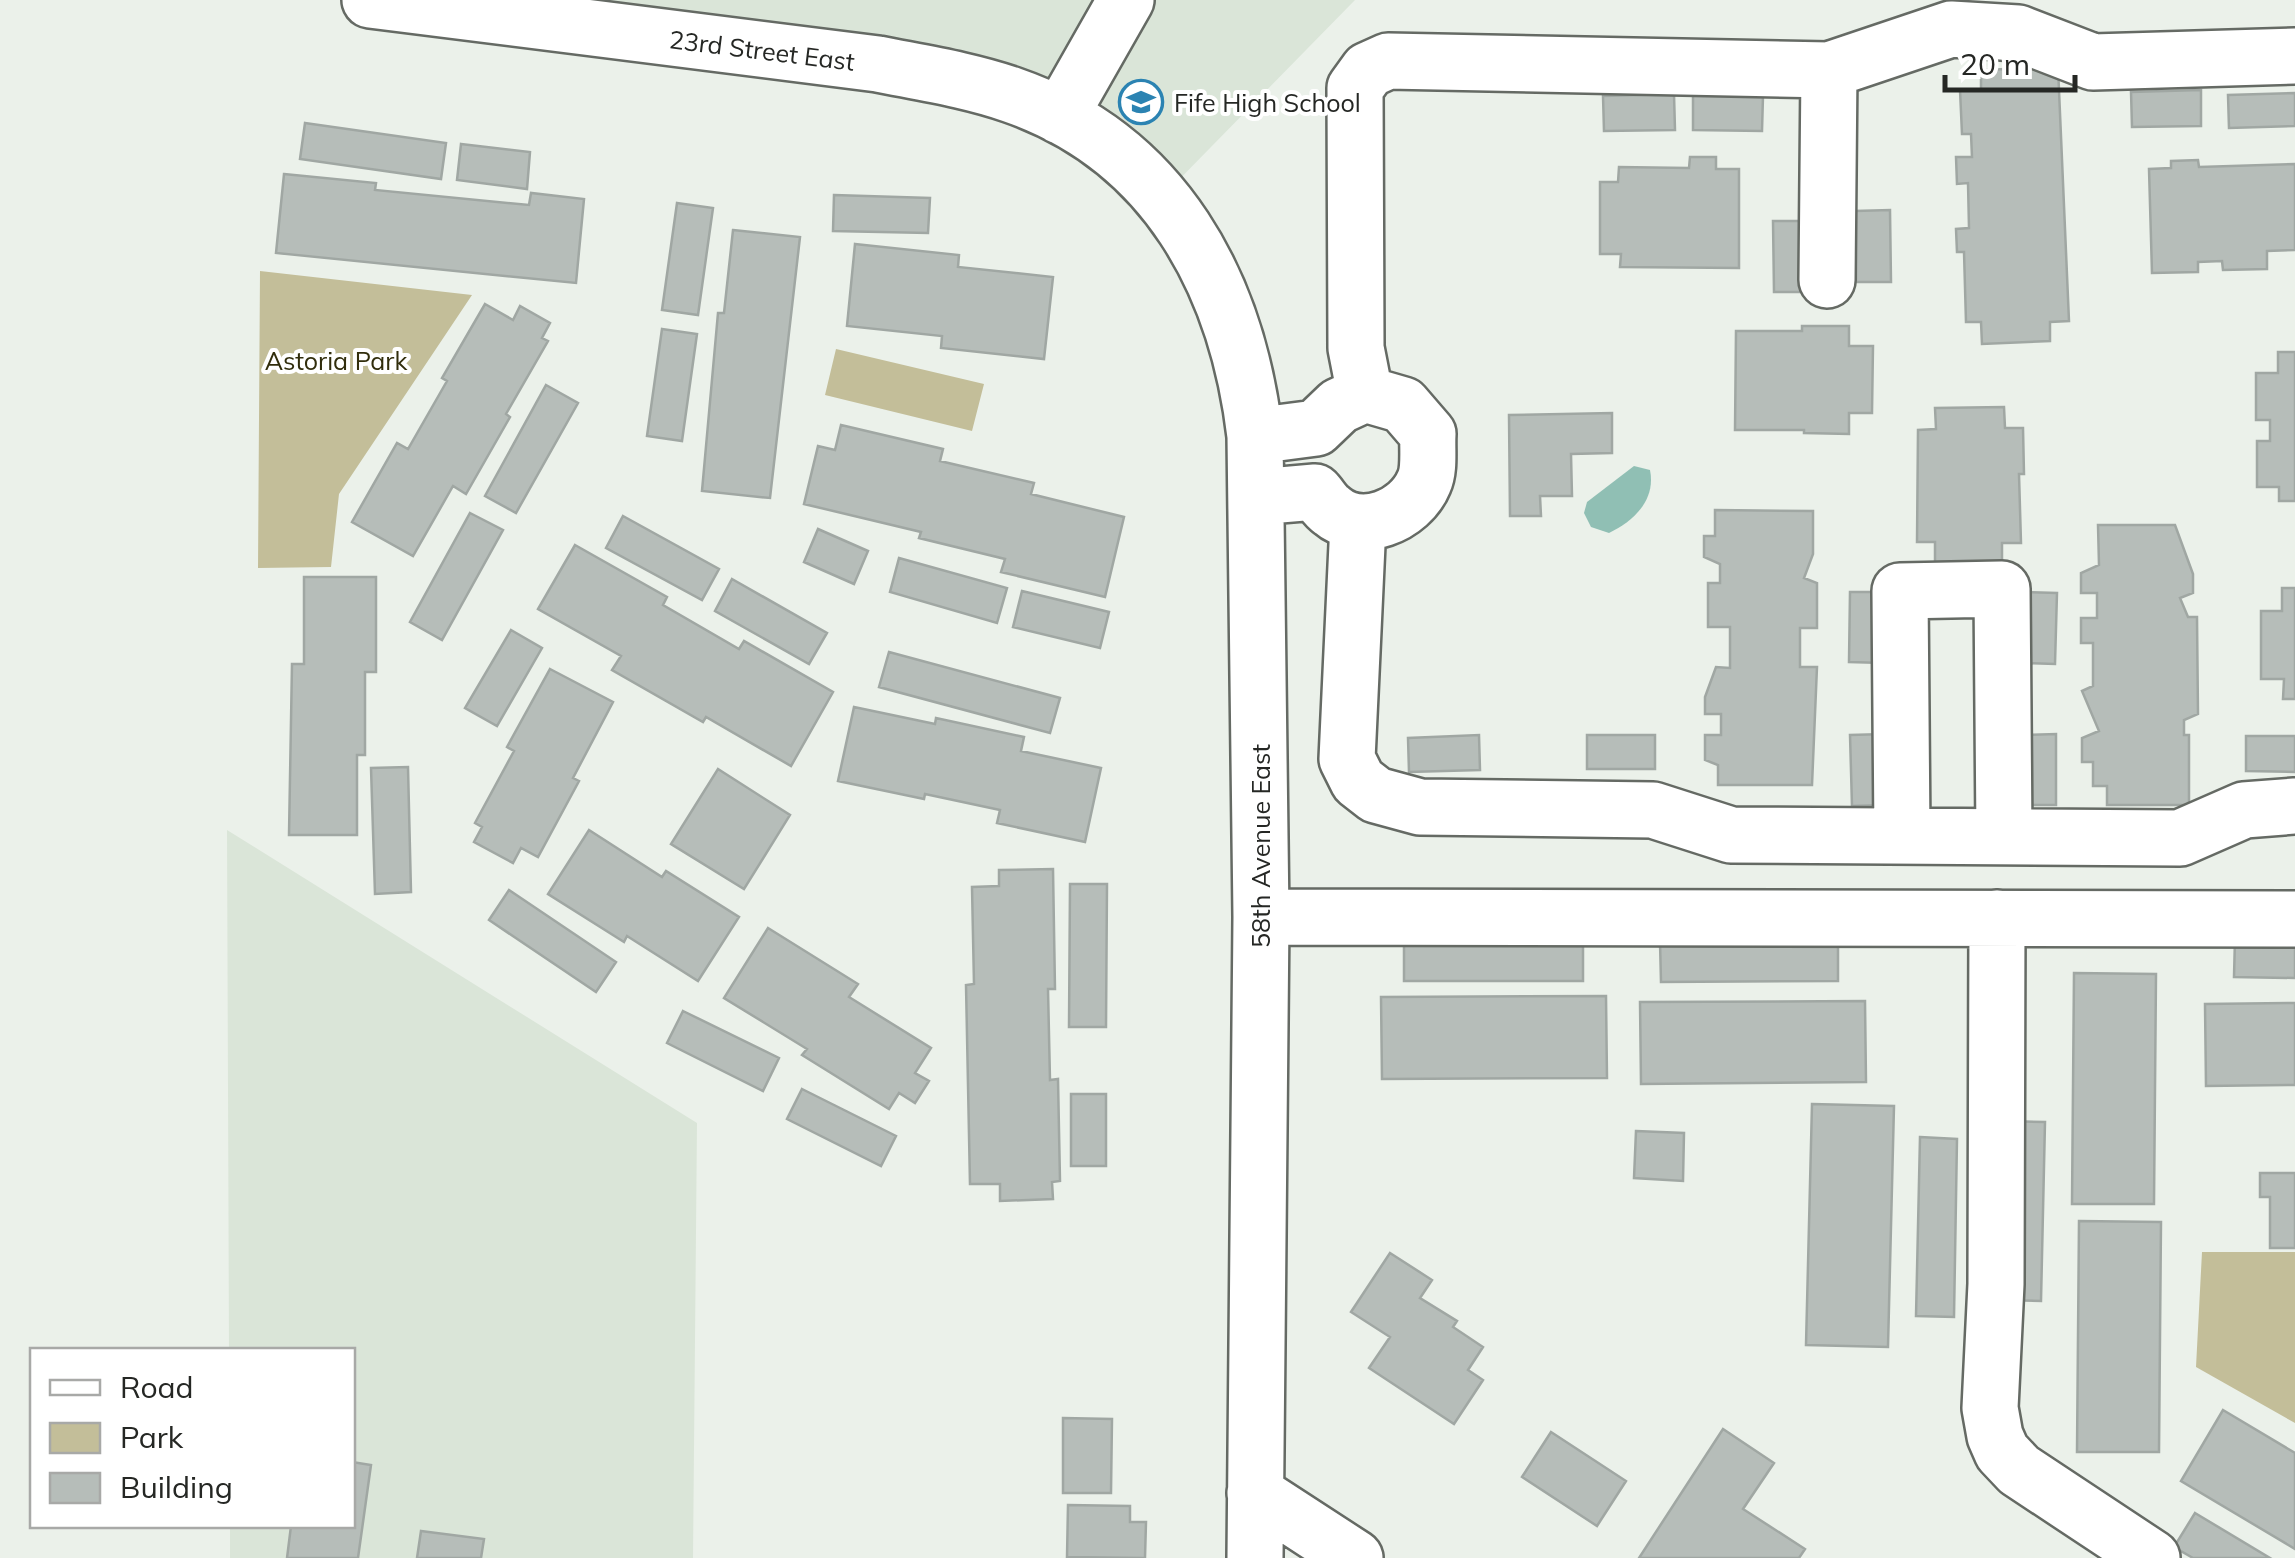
<svg xmlns="http://www.w3.org/2000/svg" width="2295" height="1558" viewBox="0 0 2295 1558" font-family="Mulish,sans-serif">
<style>
.built{fill:#dae5d8}
.green{fill:#c3be99}
.water{fill:#90bfb4}
.building{fill:#b6bdb9;stroke:#a0a7a3;stroke-width:2.5}
.lines{fill:none;stroke-linecap:round;stroke-linejoin:round}
.minor-casing{stroke:#656a64;stroke-width:60}
.minor{stroke:#fff;stroke-width:55}
.labels{text-anchor:middle;dominant-baseline:central;stroke-width:8;stroke-linejoin:round;paint-order:stroke}
.street-label{font-size:25px;fill:#252724;stroke:#fff}
.poi-label{font-size:25px;fill:#252724;stroke:#fff;text-anchor:start}
.park-label{font-size:25px;fill:#312d0c;stroke:#fff}
</style>
<rect width="100%" height="100%" fill="#ebf1ea"/>
<path class="built" d="M370,0H1355L1162,197L1085,129Z
M227,830L697,1123L693,1558H230V1526H352V1350H229Z"/>
<path class="green" d="M260,271L472,295L339,494L331,567L258,568Z
M836,349L984,384L972,431L825,395Z
M2202,1252H2295V1423L2196,1367Z"/>
<path class="water" d="M1634,466L1650,470C1656,500 1634,521 1609,533L1591,527L1584,513L1587,502Z"/>
<path class="building" d="M2058,67L2069,321L2050,322V341L1982,344L1981,322H1966L1964,252H1957L1956,229L1969,228L1968,183L1957,184L1956,157H1972L1971,134H1962L1960,90H1981V70Z
M2201,90V126L2132,127L2131,92Z
M2295,93V126L2229,128L2228,95Z
M1674,94L1675,130L1604,131L1603,96Z
M1693,95L1763,96L1762,131L1693,130Z
M305,123L446,143L441,179L300,159Z
M461,144L530,152L527,189L457,180Z
M1690,157H1716V169H1739V268L1620,267L1621,254H1600V182H1618L1619,167L1689,168Z
M2198,160L2199,167L2295,164V250L2267,251V269L2223,270L2222,261L2198,262V272L2152,273L2149,169L2171,168V161Z
M284,174L376,183L375,190L529,205L531,193L584,199L576,283L276,253Z
M834,195L930,198L928,233L833,231Z
M677,203L713,208L698,315L662,310Z
M1890,210L1891,282H1856L1855,211Z
M1773,221H1807V292H1774Z
M733,230L800,237L770,498L702,491L718,313H724Z
M855,244L959,255L958,267L1053,277L1044,359L941,348L942,336L847,326Z
M485,304L513,320L520,306L550,323L542,338L548,341L506,414L510,417L466,494L453,486L413,556L352,522L397,443L408,449L447,381L442,378Z
M1802,326H1849V346H1873L1872,413H1849V434L1804,433V430H1735L1736,331H1802Z
M662,329L697,334L682,441L647,436Z
M2278,352H2295V501H2279V487H2257V441H2270V420H2256V373H2278Z
M546,385L578,403L516,513L485,496Z
M2004,407L2005,428H2023L2024,474H2019L2021,543H2002V563L1935,564V542H1917L1918,430L1936,429L1935,408Z
M1612,413V453L1571,454L1572,496H1540L1541,516H1510L1509,415Z
M841,425L943,449L940,461L1034,483L1031,494L1124,517L1105,597L1001,572L1005,559L919,538L921,532L804,504L818,446L835,450Z
M1715,510L1813,511V554L1804,578L1817,583V628H1800V667H1817L1812,785H1718V765L1705,760V735H1721V714H1705V697L1716,667L1730,668V627H1708V583H1720V564L1704,557V536H1715Z
M470,513L503,530L442,640L410,622Z
M623,516L719,569L702,600L606,548Z
M2098,525H2175L2193,574V593L2180,598L2188,617H2197L2198,714L2184,720V735H2189V805H2107V786H2093V762H2082V738L2099,731L2082,691L2093,686V643H2081V618H2097V593H2081V573L2099,565Z
M818,529L868,551L854,584L804,562Z
M575,545L667,597L663,605L739,649L744,641L833,692L791,766L706,717L703,722L612,670L621,656L538,609Z
M899,558L1007,588L997,623L890,592Z
M304,577H376V672H365V755H357V835H289L292,664H304Z
M732,579L827,633L809,664L715,611Z
M2282,588H2295V699H2283L2284,679H2261V611H2282Z
M1022,591L1109,612L1100,648L1013,627Z
M1850,592H1884L1883,663L1849,662Z
M2022,592L2057,593L2055,664L2021,663Z
M511,630L542,648L497,726L465,708Z
M889,652L1060,698L1050,733L879,687Z
M550,669L613,702L573,778L579,781L538,857L521,848L513,863L474,842L482,827L475,823L514,751L507,747Z
M854,707L935,724L936,718L1024,737L1021,751L1101,768L1085,842L997,823L1000,810L925,794L924,799L838,781Z
M1885,734L1886,805L1852,806L1850,735Z
M2056,734V805H2022L2021,735Z
M1479,735L1480,770L1409,772L1408,738Z
M1587,735H1655V769H1587Z
M2246,736H2295V772L2246,771Z
M408,767L411,892L375,894L371,768Z
M718,769L790,815L744,889L671,844Z
M589,830L662,877L666,871L739,917L698,981L627,936L624,942L548,894Z
M1053,869L1055,989H1048L1050,1080L1058,1079L1060,1181L1052,1182L1053,1199L1000,1201V1184H970L966,985L974,984L972,887L999,886V870Z
M1070,884H1107L1106,1027H1069Z
M509,890L616,962L596,992L489,920Z
M768,928L858,984L849,997L931,1048L915,1073L929,1081L915,1103L899,1093L889,1109L802,1055L807,1049L724,998Z
M2235,938L2295,939V978L2234,977Z
M1838,940V981L1661,982L1660,942Z
M1404,941L1583,942V981H1404Z
M2074,973L2156,974L2154,1204H2072Z
M1606,996L1607,1078L1382,1079L1381,997Z
M1865,1001L1866,1082L1641,1084L1640,1002Z
M2295,1003V1085L2206,1086L2205,1004Z
M683,1011L779,1058L763,1091L667,1043Z
M802,1089L896,1136L881,1166L787,1119Z
M1071,1094H1106V1166H1071Z
M1812,1104L1894,1106L1888,1347L1806,1345Z
M2005,1121L2045,1122L2041,1301L2002,1300Z
M1636,1131L1684,1133L1683,1181L1634,1178Z
M1920,1137L1957,1139L1954,1317L1916,1316Z
M2260,1173H2295V1248H2270V1197H2260Z
M2079,1221L2161,1222L2159,1452H2077Z
M1390,1253L1432,1280L1420,1298L1457,1321L1453,1327L1483,1347L1468,1370L1483,1380L1454,1424L1369,1368L1390,1337L1351,1312Z
M2223,1410L2295,1453V1549L2181,1481Z
M1063,1418L1112,1419L1111,1493H1063Z
M1723,1429L1774,1463L1743,1509L1805,1549L1799,1558H1639Z
M1551,1432L1626,1481L1597,1526L1522,1477Z
M352,1462L371,1465L358,1558H287L291,1526H352Z
M1068,1505L1130,1506V1522H1146L1145,1558L1067,1557Z
M2195,1513L2270,1558H2193L2174,1547Z
M421,1531L484,1539L481,1558H417Z"/>
<g class="lines">
<defs>
<path id="minor" d="M370,0L878,64C923,73 969,80 1012,95C1165,148 1237,283 1255,436L1261,917L1255,1558
M1060,116L1126,0
M1827,280L1829,70
M1365,394L1356,348L1355,88L1368,70L1388,61L1829,70L1951,29L2018,33L2093,62L2295,56
M1255,436L1316,428L1339,406L1365,394L1403,405L1428,434C1427,449 1430,469 1424,482C1410,516 1361,536 1331,510C1325,506 1320,497 1315,492L1256,497
M1358,523L1347,759L1358,781L1376,795L1420,807L1653,810L1731,835L2180,838L2244,810L2295,806
M1902,836L1900,591L2002,589L2004,837
M1261,917L2295,919
M1997,918L1996,1284L1990,1408L1995,1436L2002,1452L2019,1470L2152,1558
M1255,1493L1355,1558"/>
</defs>
<use href="#minor" class="minor-casing"/>
<use href="#minor" class="minor"/>
</g>
<defs>
<symbol id="school-ring" viewBox="-11 -11 22 22"><circle r="9.5" fill="#fff" stroke="#2b83b2" stroke-width="1.5"/><path d="M0-5L7-2L0 1L-7-2ZM-4 1L0 2.5L4 1V4Q0 6-4 4Z" fill="#2b83b2"/></symbol>
</defs>
<g fill-rule="evenodd">
<use href="#school-ring" x="1116" y="77" width="50" height="50"/>
</g>
<g class="labels">
<g class="street-label">
<text transform="translate(762 50) rotate(7)">23rd Street East</text>
<text transform="translate(1260 846) rotate(-90)">58th Avenue East</text>
</g>
<g class="poi-label">
<text x="1174" y="102">Fife High School</text>
</g>
<g class="park-label">
<text x="336" y="360">Astoria Park</text>
</g>
</g>
<rect x="30" y="1348" width="325" height="180" fill="#ffffff" stroke="#a8a9a7" stroke-width="2.5"/>
<rect x="50" y="1380" width="50" height="15" fill="#ffffff" stroke="#a8a9a7" stroke-width="2.5"/>
<text x="120" y="1398" font-size="30" fill="#252724">Road</text>
<rect x="50" y="1423" width="50" height="30" fill="#c3be99" stroke="#a8a9a7" stroke-width="2.5"/>
<text x="120" y="1448" font-size="30" fill="#252724">Park</text>
<rect x="50" y="1473" width="50" height="30" fill="#b6bdb9" stroke="#a8a9a7" stroke-width="2.5"/>
<text x="120" y="1498" font-size="30" fill="#252724">Building</text>
<path d="M1945 75v15h130v-15" fill="none" stroke="#252724" stroke-width="5"/>
<text x="1960" y="75" font-size="30" fill="#252724" stroke="#ffffff" stroke-width="8" paint-order="stroke">20 m</text>
</svg>
